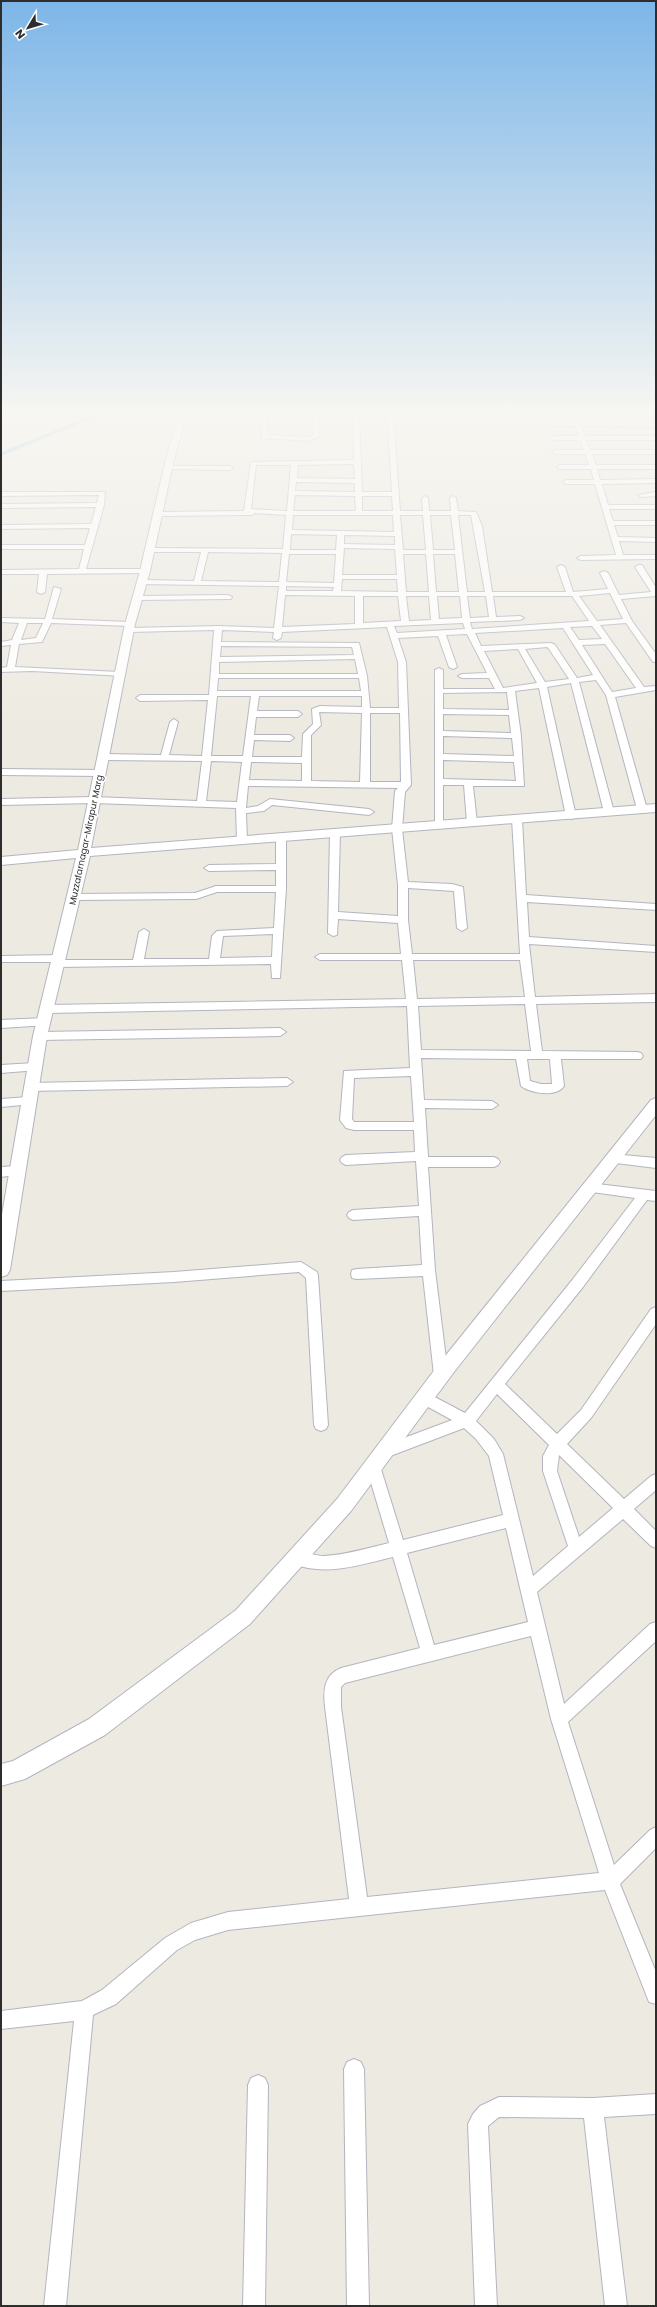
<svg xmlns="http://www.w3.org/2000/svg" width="657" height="2307" viewBox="0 0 657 2307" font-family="Poppins,sans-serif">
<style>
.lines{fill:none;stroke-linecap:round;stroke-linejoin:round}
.canal{fill:#7cb9e7;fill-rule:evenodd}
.minor-casing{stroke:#b4b4bf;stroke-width:2}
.secondary-casing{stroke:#b4b4bf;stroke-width:2}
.minor{fill:#fff;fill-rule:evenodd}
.secondary{fill:#fff;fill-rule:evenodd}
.labels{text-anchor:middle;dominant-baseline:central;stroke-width:3.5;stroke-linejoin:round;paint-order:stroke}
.far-street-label{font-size:9px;fill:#2d2d2d;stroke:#fff}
</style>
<rect width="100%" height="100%" fill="#edeae1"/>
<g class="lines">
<path class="canal" d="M98,413H106L1,456V452Z"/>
<defs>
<path id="minor" d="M261,413H267V435L309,437L313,436L314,413H320L319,437L309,441L262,438Z
M353,413H359L362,492H392L387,413H393L400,511H423L422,498L425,496L428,498L429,511H451L450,498L453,496L456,498L458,511L476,512L482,526L492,592H566L557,567L561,565L565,567L573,592L608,589L600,573L604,571L608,573L619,595L651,592L635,567L639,565H642L656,588V596L621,599L632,621L656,654V662H653L626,623L600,625L644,687L656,686V690L615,697L647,809L642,812L637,809L606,695L596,680L579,682L614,812L612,814L609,815L604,812L571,683L547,687L576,816L574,818L571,819L566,816L539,688L515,691L521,736L524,786H473L477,823L472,826L467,823L464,785H443V826L441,828H435V670L439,668L443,670V689H495L489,678H462L458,676L462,674L487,673L467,634L446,635L457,667L453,669L449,667L438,636L398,638L406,662L411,785L405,792L402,829L408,882L452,884L463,887L467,928L462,931L457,928L454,891L408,888V920L412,954H520L512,819L517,816L522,819L526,895L656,904V910L527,902L529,937L656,946V952L529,944L535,997L656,994V1002L536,1004L542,1051L637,1052L641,1053L643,1056L641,1059H561L564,1086C557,1098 530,1093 521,1086L516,1059L421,1058L424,1100L492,1101L498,1105L492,1109L425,1108L428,1157H494L498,1159L500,1162L498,1165L494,1167H428L435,1270L448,1375L446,1379L441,1381L436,1379L434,1375L423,1276L357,1279L352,1278L351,1274L352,1270L357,1269L422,1265L419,1216L353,1220L349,1218L347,1215L349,1212L353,1210L419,1206L416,1161L346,1165L342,1163L340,1160L342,1157L346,1155L415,1152L414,1130H354L346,1128L340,1120L344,1071L410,1068L407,1006L48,1013L43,1009L48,1005L406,999L402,960H320L315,957L320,954H401L398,923L338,919L337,935L333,936L328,933L330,833L335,830L340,833L338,912L398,916V885L392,829L395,791L398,788L248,786L246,808L258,806L270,799L369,809L374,812L369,815L272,805L264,811L246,813L247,841L242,844L237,841L236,808L94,803L1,805V799L94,797L197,801L202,761L104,760L100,757L104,754L161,755L170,722L174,719L178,722L169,755L202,756L208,700L140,701L136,698L140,695H209L214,630L129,632L125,630L129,628L218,626L274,628L279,586L139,584L138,582L142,580L194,581L201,552H150L146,550L150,548L283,549L286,515L255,513L252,515L158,516L155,514L158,512L244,511L251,462L354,460ZM354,464L355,479L297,478L298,465ZM256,465H291L287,511L251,509ZM296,482L355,483V492L295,491ZM295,495L355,496L356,511H293ZM362,496H392L393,511H362ZM293,515H393L394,532L292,530ZM400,515H423L426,550H403ZM430,515H451L455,550H433ZM458,515H471L485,592H467ZM291,534L337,535L336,550H290ZM344,535L395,536V545L344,544ZM344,548L395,549L397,575H342ZM208,552L282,553L279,582L201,581ZM289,554H336L334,583L286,582ZM403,554H426L429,592H406ZM433,554H455L459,592H436ZM342,579H397L398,592L341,591ZM286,586L334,587L333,591H286ZM610,593L623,619L597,621L579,596ZM285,595L355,596V624L282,627ZM363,596H398L401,621L363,623ZM406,596H429L431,620L409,621ZM437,596H460L462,618L439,619ZM467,596H486L489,617L470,618ZM493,596H572L589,621L472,629L470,622L520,620L524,618L520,616L496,617ZM463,623L465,629L397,633L394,626ZM592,626L602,639L579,640L570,627ZM387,627L398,662L399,708H370L367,676L359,643L221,642L222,630L274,632L273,638L277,640L281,638L282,632ZM563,628L593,675L577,678L555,645L551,643L481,646L475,633ZM605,644L636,688L612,692L582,645ZM221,646L352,647L354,655L220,657ZM547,647L549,649L569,679L545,682L525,649ZM518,649L537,683L503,688L484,651ZM355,659L358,674H219V662ZM218,678H359L361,691H217ZM507,692L509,710L443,709V693ZM217,696H251L243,756H211ZM259,696H362V707L320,706L312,709L313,724L303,734L302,757H252L254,740L290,741L294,738L290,735H254L256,717H298L302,714L298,711H257ZM319,712L362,713L360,782L311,781V735L321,725ZM370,713H400L401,782H370ZM443,714L509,715L511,733L443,731ZM443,736L512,738L514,756L443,754ZM443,760L514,762L516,781L443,779ZM211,761L242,762L237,802L206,801ZM251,762L302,763V781L249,780ZM413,960H520L525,997L417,999ZM525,1004L531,1051L421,1050L418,1006ZM527,1059H550L552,1084H541L530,1081ZM411,1076L414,1122H354L352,1119L354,1078Z
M570,413H576L580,422L656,423V427L581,426L585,436H656V440H586L590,450H656V454H592L596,465H656V469H597L600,480L656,479V483L602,484L608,505H656V509H609L613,521H656V525H614L618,537L656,538V542L619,541L623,555H656V559L581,560L577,558L581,556L616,555L595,484H566L563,482L566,480H594L591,469H560L557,467L560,465H589L585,454H555L552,452L555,450H584L580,440H554L551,438L554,436H579L575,426H548L545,424L548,422H573Z
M168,466H230L233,468L230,470L166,469L165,468Z
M1,492H105L104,505L86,569H145L149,571L145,573L47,574L45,592L41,594L37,592L39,574H1V570L79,569L84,549H1V545H85L90,528L1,529V525L91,524L96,507L1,508V504L97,503L99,495L1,496Z
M656,492V496L641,497L638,495Z
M54,587L61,589L52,619L130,622L134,624L130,626L51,623L42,642L19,644L15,667L120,672H123V676L32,671L1,672V668L7,667L11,645L1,646V642L12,640L19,623L1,622V618L45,619ZM27,623H43L36,638L21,640Z
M228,595L232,597L231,599L138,600L134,598L138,596Z
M1,769L101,770L105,773L101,776L1,775Z
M281,835L286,838V889L280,978H272L271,964L58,967L53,964L54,962H1V956L60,955L65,958L64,960H133L139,932L144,929L149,932L144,959H209L212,936L217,931L274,928L276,892H217L196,899L74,900L69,897L74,894L195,893L216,886H276V870L209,871L204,868L209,865L276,864V838ZM273,934L272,957L220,958L223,936Z
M44,1018L48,1019L49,1022L48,1025L1,1028V1020Z
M280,1028L286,1032L280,1036L40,1040L34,1036L40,1032Z
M34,1063L38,1064L40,1067L38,1070L1,1073V1065Z
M287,1078L293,1082L287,1086L30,1091L24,1087L30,1083Z
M28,1097L32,1098L34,1101L32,1104L1,1107V1099Z
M612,1154L656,1158V1168L608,1162L606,1159L608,1156Z
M17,1166L21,1168L23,1171L21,1174L1,1177V1167Z
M589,1183L656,1191V1201L647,1200L583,1287L505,1384L557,1434L581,1410L651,1309L656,1307V1324L591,1418L567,1444L624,1499L651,1476L656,1474V1490L634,1509L656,1531V1548L651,1546L623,1519L537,1592L564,1704L650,1624L656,1622V1641L568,1722L614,1865L650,1830L656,1827V1848L620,1884L656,1972V2004L649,2002L605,1890L228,1930L195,1940L177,1950L116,2004L93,2015L66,2306H44L74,2021L1,2029V2011L82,2001L102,1990L165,1938L191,1923L228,1912L349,1899L325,1707C323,1690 324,1675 341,1668L420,1648L393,1557C359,1565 325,1577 291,1563L288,1558L291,1553C302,1549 313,1556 324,1556C346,1555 368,1548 389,1543L366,1466L368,1461L373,1459L378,1461L380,1466L403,1540L503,1515L489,1456L476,1439L464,1428L385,1458L380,1457L378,1452L380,1447L452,1420L419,1402L417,1398L419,1394L424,1392L429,1394L465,1413L573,1279L635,1198L585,1191L583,1188L585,1185ZM497,1394L549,1445L543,1456V1471L568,1546L533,1576L503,1454L494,1439L476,1421ZM559,1455L613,1508L579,1537L557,1471ZM506,1528L528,1622L434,1645L407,1553ZM531,1636L551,1719L599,1873L367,1897L341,1707V1687L345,1683Z
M301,1262L317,1272L318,1276L328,1425L326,1429L321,1431L316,1429L314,1425L306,1278L299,1272L174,1282L1,1291V1281L174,1272Z
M354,2059L361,2062L364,2069L369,2306H347L344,2069L347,2062Z
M258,2075L265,2078L268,2085L265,2306H243L248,2085L251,2078Z
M656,2094V2114L604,2117L627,2306H605L584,2118L499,2117L488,2126L497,2306H475L468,2124L473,2114L480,2106L499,2097L593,2098Z"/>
<path id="secondary" d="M179,413H187L173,463L150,571L135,624L91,848L656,804V812L90,856L47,1036L10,1270L7,1275L1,1277V1220L33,1036L76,858L1,865V857L78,850L125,624L140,571L165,463Z
M656,1098V1115L454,1372L351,1511L250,1624L105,1735L25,1779L1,1786V1764L13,1761L89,1719L236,1610L337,1499L442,1360L651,1100Z"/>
</defs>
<use href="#minor" class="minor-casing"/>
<use href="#secondary" class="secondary-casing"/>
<use href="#minor" class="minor"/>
<use href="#secondary" class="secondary"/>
</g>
<linearGradient id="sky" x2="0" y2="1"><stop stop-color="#7db6e8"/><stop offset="0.56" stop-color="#f7f6f2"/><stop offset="1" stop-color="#f7f6f2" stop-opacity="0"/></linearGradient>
<rect width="657" height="736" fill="url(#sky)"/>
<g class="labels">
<g class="far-street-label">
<text transform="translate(86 840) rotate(-78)">Muzzafarnagar-Mirapur Marg</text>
</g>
</g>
<rect width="657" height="2307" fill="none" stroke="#2d2d2d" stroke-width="4"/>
<g transform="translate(28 28) rotate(232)" stroke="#ffffff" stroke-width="3" paint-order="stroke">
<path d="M0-3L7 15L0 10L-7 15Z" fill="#2d2d2d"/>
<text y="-6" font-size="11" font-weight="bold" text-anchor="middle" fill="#2d2d2d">N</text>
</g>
</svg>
